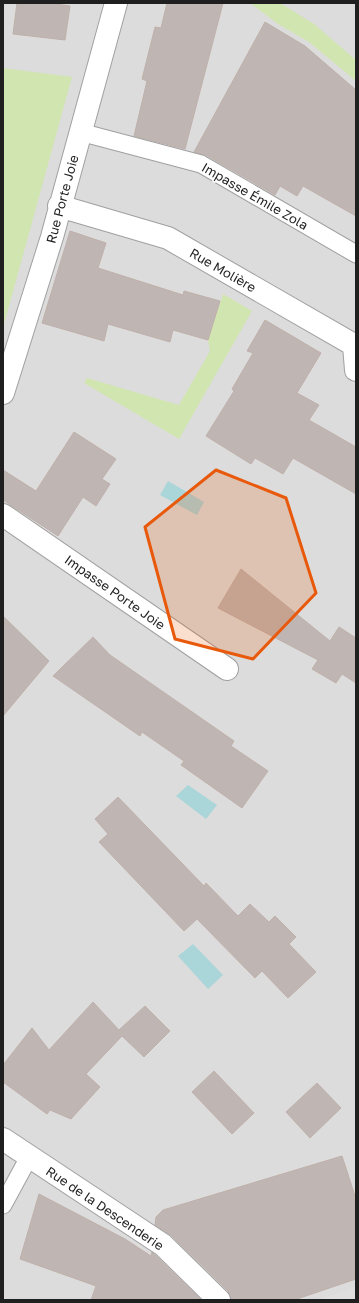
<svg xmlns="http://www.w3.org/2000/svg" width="359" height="1303" viewBox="0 0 359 1303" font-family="'Golos Text',sans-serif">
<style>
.residential{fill:#dddcdc}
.grass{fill:#d1e5b0}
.parking{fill:#dfdfdf}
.water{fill:#aad5d9}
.building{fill:#bfb6b3;stroke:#bfb0aa}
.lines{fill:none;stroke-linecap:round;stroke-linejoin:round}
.lane-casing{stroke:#a0a0a0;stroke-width:19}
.street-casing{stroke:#a0a0a0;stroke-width:24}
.lane{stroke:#fff;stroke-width:17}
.street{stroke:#fff;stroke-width:22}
.marked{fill:#e8590c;fill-opacity:0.2;stroke:#e8590c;stroke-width:3;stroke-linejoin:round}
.labels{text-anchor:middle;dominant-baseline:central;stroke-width:3;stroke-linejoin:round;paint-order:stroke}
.street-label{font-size:13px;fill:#1f1f1f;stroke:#fff}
</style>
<rect width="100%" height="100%" fill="#efebe6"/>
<path class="residential" d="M3,3H356V1300H3Z"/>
<path class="grass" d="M250,3H280L314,24L356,60V81L309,42L278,24Z
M3,68L72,77L3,328Z
M223,294L252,311L179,439L84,383L87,378L179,405L210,351L208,340Z"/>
<path class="parking" d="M356,1287V1300H318Z"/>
<path class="water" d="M168,481L204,502L197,515L160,495Z
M188,785L217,805L206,819L176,796Z
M193,944L223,975L208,989L178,956Z"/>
<path class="building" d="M17,3H50L70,6L65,40L13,34Z
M167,3H223L185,149L134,136L147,81L142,79L155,27L161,28Z
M265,22L305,46L356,90V216L303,186L297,196L280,186L275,195L206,155L194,152Z
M70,231L106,243L98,268L183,295L184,291L220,301L208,340L173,330L170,342L108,324L104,341L42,323Z
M265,320L321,353L297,393L319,405L309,420L356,447V494L293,458L283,474L255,458L251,464L206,436L234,391L232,389L253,353L247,351Z
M74,432L116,459L102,479L110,484L96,506L83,497L58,536L3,500V470L36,491Z
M241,569L330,641L339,627L356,638V683L342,674L336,683L312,669L318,660L218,608Z
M3,616L49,661L3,716Z
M93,637L110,655L234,741L231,746L268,771L242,808L181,765L184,761L142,732L140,736L53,676Z
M118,797L204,886L206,883L238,916L250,904L269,922L275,916L296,937L289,944L316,972L288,998L262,971L255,978L197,919L184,931L99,842L108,834L95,819Z
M93,1002L119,1030L145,1006L170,1031L144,1057L122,1036L86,1074L100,1087L71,1119L50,1110L47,1114L3,1082V1065L32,1028L49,1050Z
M214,1071L254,1113L232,1134L192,1092Z
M317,1083L341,1108L310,1138L286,1112Z
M342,1156L356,1199V1279L294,1300H231L228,1291L172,1236L155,1225L156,1217L163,1210Z
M39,1194L125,1239L151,1256L152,1252L201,1300H91L96,1286L20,1259Z"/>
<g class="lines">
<defs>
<path id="lane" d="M80,132L201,164L356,254
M3,1205L29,1157"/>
<path id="street" d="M59,206L168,238L354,345L356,370
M3,393L52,237L116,3
M3,515L227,669
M3,1139L163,1245L219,1300"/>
</defs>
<use href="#lane" class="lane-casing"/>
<use href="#street" class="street-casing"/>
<use href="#lane" class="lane"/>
<use href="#street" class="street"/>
</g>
<path class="marked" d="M216,470L286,498L316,593L253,659L175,639L145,527Z"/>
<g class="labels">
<g class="street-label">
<text transform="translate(255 196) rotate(30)">Impasse Émile Zola</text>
<text transform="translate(62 199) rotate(-75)">Rue Porte Joie</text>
<text transform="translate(223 270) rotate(30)">Rue Molière</text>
<text transform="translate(115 592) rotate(35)">Impasse Porte Joie</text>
<text transform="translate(105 1208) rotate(34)">Rue de la Descenderie</text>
</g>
</g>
<rect width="359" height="1303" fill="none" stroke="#1f1f1f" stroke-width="8"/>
</svg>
